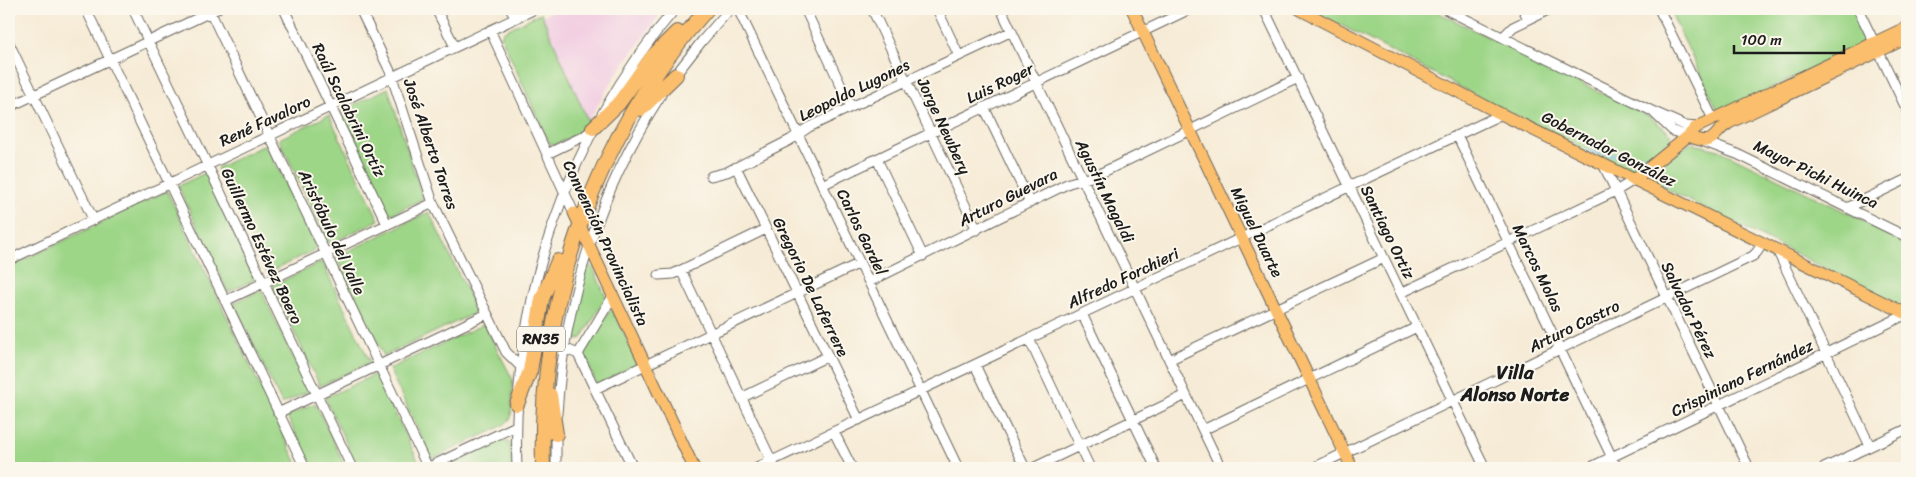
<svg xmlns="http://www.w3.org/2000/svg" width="1916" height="477" viewBox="0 0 1916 477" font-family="Sriracha,sans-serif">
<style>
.built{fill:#f2cfe2}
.grass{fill:#9ed688;stroke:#5d7952}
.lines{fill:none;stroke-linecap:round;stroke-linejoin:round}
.stream{stroke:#7eb9f0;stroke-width:2.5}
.minor-casing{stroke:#68645d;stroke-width:11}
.major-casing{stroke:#68645d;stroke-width:13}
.highway-casing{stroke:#68645d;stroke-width:16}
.minor{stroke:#fff;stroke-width:9}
.major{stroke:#fabe6d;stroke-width:11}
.highway{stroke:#fabe6d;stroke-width:14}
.labels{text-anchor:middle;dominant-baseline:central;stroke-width:4;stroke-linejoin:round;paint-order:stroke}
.shield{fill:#fbf7ec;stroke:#5f5e5a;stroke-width:1}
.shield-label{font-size:15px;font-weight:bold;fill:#1c1c1c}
.street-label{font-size:16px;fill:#1c1c1c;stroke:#fbf7ec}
.quarter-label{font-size:19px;font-weight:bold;fill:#1c1c1c;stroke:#fbf7ec}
</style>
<rect width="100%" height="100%" fill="#fbf7ec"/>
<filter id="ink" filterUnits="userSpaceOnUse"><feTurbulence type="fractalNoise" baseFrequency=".02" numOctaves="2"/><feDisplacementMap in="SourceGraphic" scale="10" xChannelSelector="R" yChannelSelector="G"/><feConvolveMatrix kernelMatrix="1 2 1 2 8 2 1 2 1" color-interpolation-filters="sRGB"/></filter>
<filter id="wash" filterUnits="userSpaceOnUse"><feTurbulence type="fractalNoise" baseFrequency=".0096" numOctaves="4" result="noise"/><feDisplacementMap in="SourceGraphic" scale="20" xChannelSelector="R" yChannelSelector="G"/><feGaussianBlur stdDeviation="1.12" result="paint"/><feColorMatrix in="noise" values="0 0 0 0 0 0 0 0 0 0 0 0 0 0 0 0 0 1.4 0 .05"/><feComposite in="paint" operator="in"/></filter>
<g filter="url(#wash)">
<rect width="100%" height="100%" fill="#f6ebd6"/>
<path class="built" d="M557,9H664L617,73L588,121L542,16Z"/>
<path class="grass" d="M1310,9H1431L1650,117L1670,133L1672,140L1637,169L1632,171L1625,169L1487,101Z
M1669,9H1854L1870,41L1719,113Z
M541,13L588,121L592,123L587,129L554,145L549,143L501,36L504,31Z
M388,88L423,199L390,215L341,111Z
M329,115L379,220L329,244L279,139Z
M1690,143L1719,150L1907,242V309L1652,182L1649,178L1652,172Z
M266,144L317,249L267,273L217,168Z
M205,173L256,279L228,292L178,186Z
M167,191L299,468H9V267Z
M429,212L477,312L384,356L336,257Z
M322,262L370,362L320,386L272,286Z
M590,266L593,268L606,297L582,338L577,340L572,336L580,292L587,267Z
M261,290L309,391L282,404L234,303Z
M610,310L614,312L638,363L599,384L596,383L583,354Z
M484,324L513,380L511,418L505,424L496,429L432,459L389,369Z
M376,374L420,465L414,468H358L325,398Z
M315,403L346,468H312L287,416Z
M501,440L510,443L512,468H443Z"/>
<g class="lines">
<path class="stream" d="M1587,151L1621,156H1647
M1662,169L1664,173V189"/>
</g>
</g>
<g filter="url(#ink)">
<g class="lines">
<defs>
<path id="minor" d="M86,9L305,468
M133,9L352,468
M209,9L428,468
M284,9L387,224
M360,9L390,71L433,203L506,352L520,366
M436,9L455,47
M511,9L515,18
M738,9L958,468
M805,9L851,107
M872,9L977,230
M937,9L959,56
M1001,9L1221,468
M1264,9L1485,468
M1445,9L1650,110L1686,126L1697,127
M1523,9L1528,19
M1659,9L1713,119
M1858,9L1907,110
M490,30L574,213
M1503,37L1513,27L1550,9
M9,43L93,219
M673,78L702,41L730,9
M9,107L217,9
M984,107L1030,203
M1654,113L1673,131L1688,136
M1457,135L1617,468
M1702,141L1737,154L1907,237
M547,154L584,136L592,130
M877,159L923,256
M1603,164L1749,468
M736,167L859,420
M711,176L727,172L790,140L809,127L1012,31
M822,185L1190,9
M1847,208L1907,179
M1778,252L1870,446
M9,260L535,9
M681,270L775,468
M659,275L673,274L766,229
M869,282L1069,183L1095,176L1298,78
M1401,293L1616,191L1634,180
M225,301L433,203
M1082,314L1156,468
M1029,339L1090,468
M564,348L578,354L633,468
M578,354L613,296
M1169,360L1384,258
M975,365L1025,468
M595,389L860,263
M741,398L828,356
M278,413L487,314
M557,414C564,301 599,191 661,95
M556,430V468
M1203,430L1417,327
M834,432L852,468
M427,468L516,426
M517,468C511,301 567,136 675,9
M757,468L1502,114
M1033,468L1186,395
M1313,468L1753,256L1757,252L1762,244
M1589,468L1907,314
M1824,468L1907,429"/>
<path id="major" d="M1132,9L1352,468
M1299,9L1497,112L1907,314
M1688,136C1718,148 1710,134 1729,123L1907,38
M1634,180L1688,136L1695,128L1907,27
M574,213L694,468"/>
<path id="highway" d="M641,109L676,75
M593,128L619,103L652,57L677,32
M550,395L556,434
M517,404L530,371L542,299L558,261
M543,468C538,299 594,136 707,9"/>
</defs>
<use href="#minor" class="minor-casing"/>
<use href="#major" class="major-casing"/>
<use href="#highway" class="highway-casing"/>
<use href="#minor" class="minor"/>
<use href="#major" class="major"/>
<use href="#highway" class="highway"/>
</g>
</g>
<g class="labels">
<rect class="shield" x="517" y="326.5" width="48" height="25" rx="4"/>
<g class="shield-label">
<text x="541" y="339">RN35</text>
</g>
<g class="street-label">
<text transform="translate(1000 83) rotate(-26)">Luis Roger</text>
<text transform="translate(854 90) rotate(-26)">Leopoldo Lugones</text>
<text transform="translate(349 110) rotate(64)">Raúl Scalabrini Ortíz</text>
<text transform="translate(265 121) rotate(-25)">René Favaloro</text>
<text transform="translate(944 126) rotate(65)">Jorge Newbery</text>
<text transform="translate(431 144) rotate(71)">José Alberto Torres</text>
<text transform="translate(1609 149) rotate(27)">Gobernador González</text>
<text transform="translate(1816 174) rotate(26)">Mayor Pichi Huinca</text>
<text transform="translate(1105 191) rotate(64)">Agustín Magaldi</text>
<text transform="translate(1008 197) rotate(-27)">Arturo Guevara</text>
<text transform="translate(332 232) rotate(65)">Aristóbulo del Valle</text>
<text transform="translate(862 232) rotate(64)">Carlos Gardel</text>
<text transform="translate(1257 232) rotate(64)">Miguel Duarte</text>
<text transform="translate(1388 232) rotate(64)">Santiago Ortiz</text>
<text transform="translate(606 243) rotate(65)">Convención Provincialista</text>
<text transform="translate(262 246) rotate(65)">Guillermo Estévez Boero</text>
<text transform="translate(1538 268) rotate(64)">Marcos Molas</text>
<text transform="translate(1123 278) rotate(-25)">Alfredo Forchieri</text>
<text transform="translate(811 287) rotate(64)">Gregorio De Laferrere</text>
<text transform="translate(1689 310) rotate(64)">Salvador Pérez</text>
<text transform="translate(1574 326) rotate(-26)">Arturo Castro</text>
<text transform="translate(1742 378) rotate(-26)">Crispiniano Fernández</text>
</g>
<g class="quarter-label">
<text x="1515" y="372">Villa<tspan x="1515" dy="22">Alonso Norte</tspan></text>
</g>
</g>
<rect width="1916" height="477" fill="none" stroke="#fbf7ec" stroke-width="30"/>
<path d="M1734 45v8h110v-8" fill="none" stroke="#1c1c1c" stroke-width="2.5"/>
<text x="1741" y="45" font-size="15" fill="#1c1c1c" stroke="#fbf7ec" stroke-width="4" paint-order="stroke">100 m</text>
</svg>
